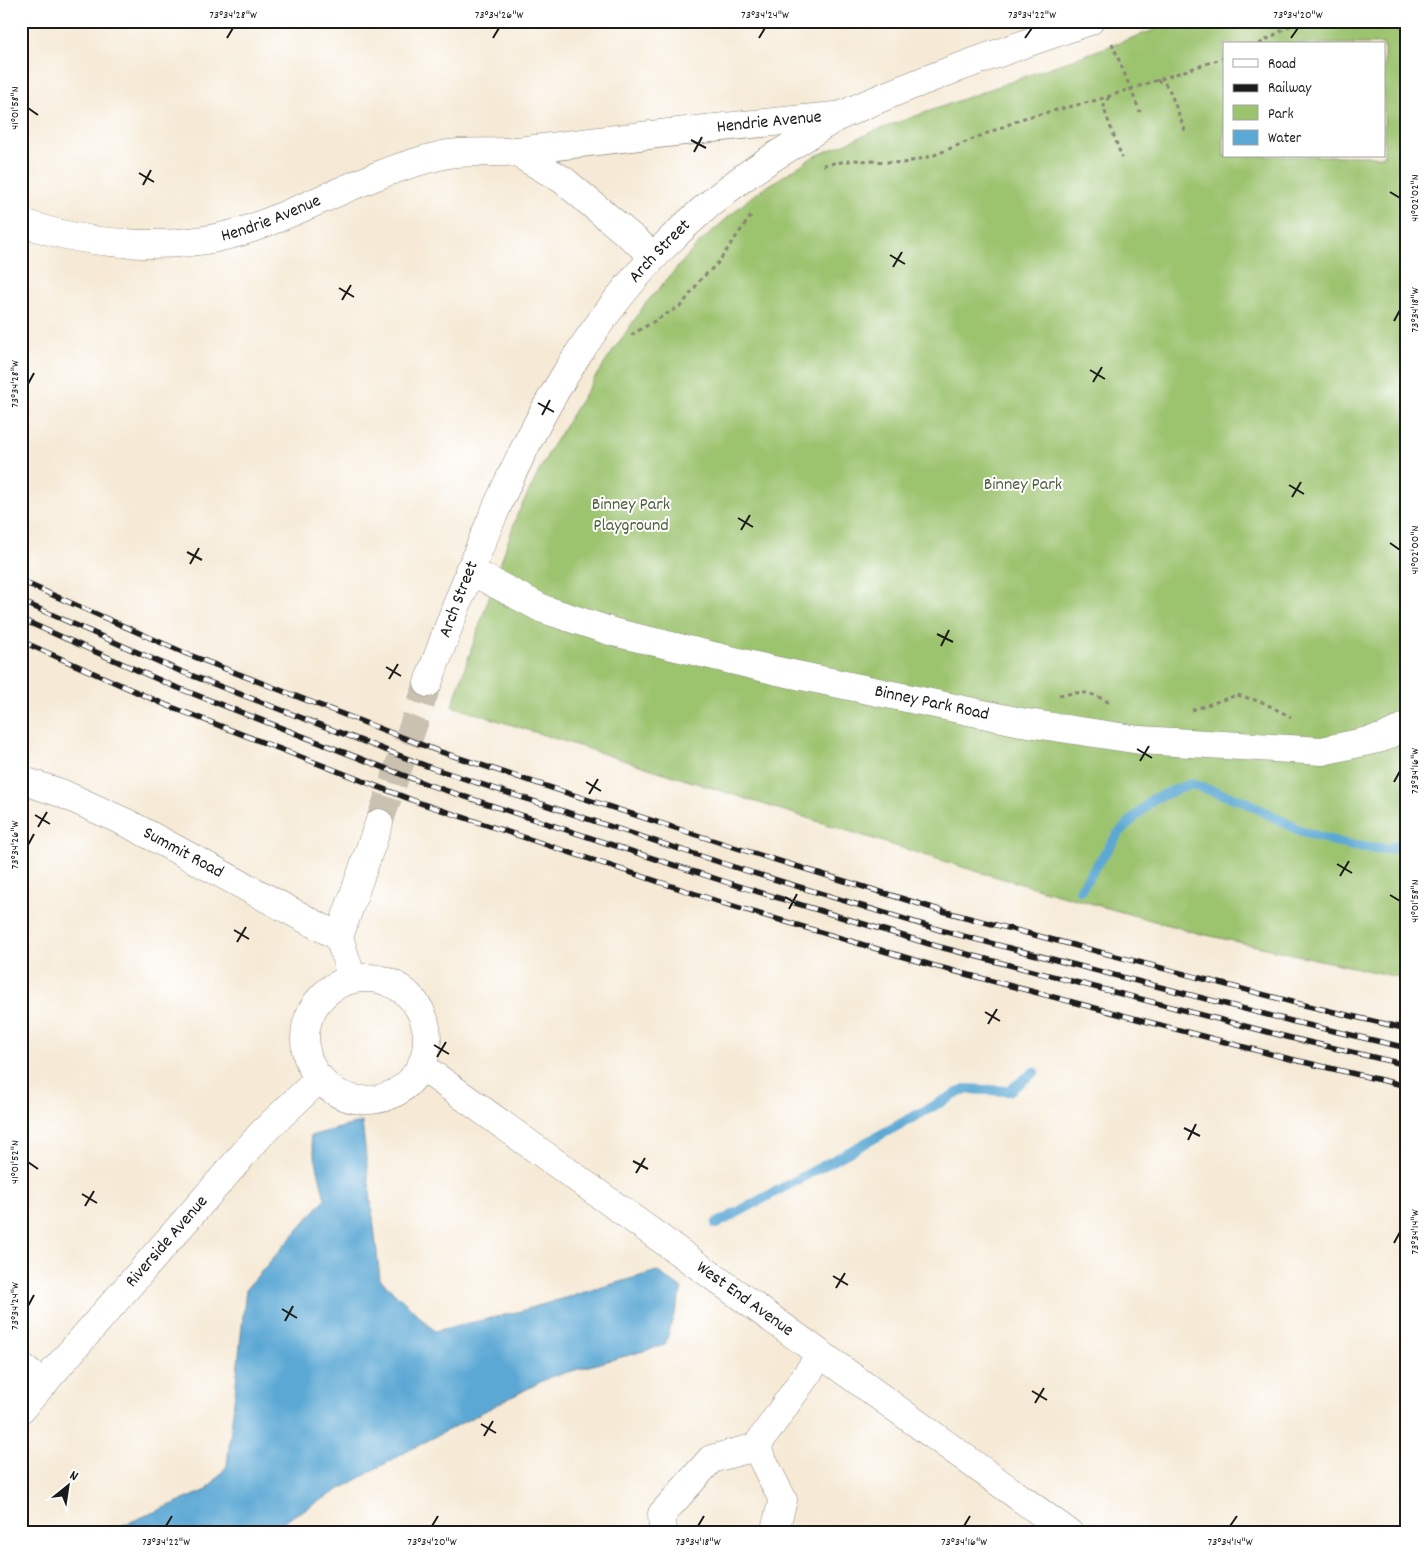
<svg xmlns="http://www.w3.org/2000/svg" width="1428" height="1554" viewBox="0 0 1428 1554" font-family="Dekko,sans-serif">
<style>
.green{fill:#9cc36e;stroke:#5c7045;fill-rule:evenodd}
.water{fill:#5ba8d4;stroke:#3c6278}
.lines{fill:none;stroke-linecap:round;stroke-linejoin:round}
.stream{stroke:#5ba8d4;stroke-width:10}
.minor-tunnel{stroke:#cac1b1;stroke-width:28;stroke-dasharray:28 14;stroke-linecap:butt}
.minor-casing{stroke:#898379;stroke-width:29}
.path{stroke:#898379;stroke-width:3;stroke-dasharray:4 4;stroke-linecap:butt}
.minor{stroke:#fff;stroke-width:28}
.rail-casing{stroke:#1c1c1c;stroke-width:5.5}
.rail{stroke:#fff;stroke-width:4;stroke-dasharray:11;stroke-linecap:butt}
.ticks{fill:none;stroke:#1c1c1c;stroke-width:2}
.labels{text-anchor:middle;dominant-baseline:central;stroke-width:4;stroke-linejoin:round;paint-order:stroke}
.street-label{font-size:18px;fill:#1c1c1c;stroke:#fff}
.park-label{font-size:18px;fill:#4f5f3d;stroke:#fff}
.neatline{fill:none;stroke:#1c1c1c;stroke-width:2}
.ticks-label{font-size:12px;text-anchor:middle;fill:#1c1c1c}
</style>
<rect width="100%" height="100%" fill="#fff"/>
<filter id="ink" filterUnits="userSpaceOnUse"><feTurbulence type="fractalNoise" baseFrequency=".02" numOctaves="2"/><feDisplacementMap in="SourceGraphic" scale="10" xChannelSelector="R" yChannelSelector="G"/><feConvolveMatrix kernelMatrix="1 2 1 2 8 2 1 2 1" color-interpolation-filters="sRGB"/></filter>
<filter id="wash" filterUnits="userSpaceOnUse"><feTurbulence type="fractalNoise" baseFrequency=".0096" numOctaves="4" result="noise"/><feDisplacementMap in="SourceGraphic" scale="20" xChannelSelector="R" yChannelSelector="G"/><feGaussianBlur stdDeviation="1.12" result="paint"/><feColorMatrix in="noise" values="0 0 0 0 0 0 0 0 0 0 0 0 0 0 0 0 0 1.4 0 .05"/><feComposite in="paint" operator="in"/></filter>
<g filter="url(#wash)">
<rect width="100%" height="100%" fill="#f6ead6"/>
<path class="green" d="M1171,21H1407V979L1197,933L972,870L452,706L517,515L551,448L596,376L646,303L698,244L751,197L813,157L877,130L1154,30ZM1224,44H1384V156H1224Z"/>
<path class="water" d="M362,1122L380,1279L435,1331L517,1312L657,1271L682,1289L665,1345L550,1377L402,1454L263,1533H104L207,1490L227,1466L246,1289L325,1199L310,1136Z"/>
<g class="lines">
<path class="stream" d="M1080,890L1118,834L1153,799L1191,784L1243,801L1303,832L1348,845L1387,849L1407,842
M716,1224L965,1089L1009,1091L1034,1072"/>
</g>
</g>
<g filter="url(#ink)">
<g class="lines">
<path class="minor-tunnel" d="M379,823L428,683"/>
<defs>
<g id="minor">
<path d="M514,151L563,180L654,256"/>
<path id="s1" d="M21,222C89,247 183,253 252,228C316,205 376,170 443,155C467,150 494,154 519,151C624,137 729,126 835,116"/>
<path id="s2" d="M469,570L543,609L613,632L773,670L1021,722L1140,740L1322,751L1382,738L1407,726"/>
<path id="s3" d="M428,683C505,469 588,266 793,145C810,135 826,122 844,114C924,78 1007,50 1090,21"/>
<path id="s4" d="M21,780L61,793L129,824L339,937"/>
<circle cx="366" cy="1039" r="61"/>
<path d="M352,979L339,937L379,823"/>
<path id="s5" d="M421,1066L1069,1533"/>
<path d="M21,1367L44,1384"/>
<path id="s6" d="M21,1409L262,1133L320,1078"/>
<path d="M756,1447L783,1500L774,1533"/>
<path d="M663,1533L662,1514L711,1459L756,1447L821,1354"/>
</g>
</defs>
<use href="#minor" class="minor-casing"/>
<path class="path" d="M1112,43L1140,112
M1259,44L1298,21
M1157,80L1165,84L1169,89L1186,133
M1109,97L1104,104V109L1122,158
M823,165L854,160L903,163L932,156L1024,118L1097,100L1224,58
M631,335L682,305L701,279L717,264L753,213
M1059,695C1084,692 1087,690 1110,703
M1192,710L1237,695L1262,702L1291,717"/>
<use href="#minor" class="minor"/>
<defs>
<path id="rail" d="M21,581L187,654L438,751L740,849L946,912L1300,1004L1407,1029
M21,601L180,671L432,768L734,867L940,930L1295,1022L1407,1048
M21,619L173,686L426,784L729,883L936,946L1291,1038L1407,1065
M21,641L166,705L420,803L723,903L931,965L1286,1058L1407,1086"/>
</defs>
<use href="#rail" class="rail-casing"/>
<use href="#rail" class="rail"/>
</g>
</g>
<path class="ticks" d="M227,38L233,28M493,38L499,28M759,38L765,28M1025,38L1032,28M1291,38L1298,28M28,108L38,115M691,140L706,148M694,152L702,137M139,173L154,182M143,185L151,170M1390,192L1400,198M890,255L905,264M893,267L902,252M339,288L354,297M342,300L351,285M1394,321L1400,310M1090,370L1105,379M1093,382L1102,367M28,384L34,373M538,403L554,412M542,415L550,400M1289,485L1304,494M1292,497L1301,482M738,518L753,527M741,530L750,515M1390,543L1400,550M187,552L202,560M190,564L199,548M937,634L953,642M941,646L949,630M386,667L401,676M389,679L398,664M1137,749L1152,758M1140,761L1149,746M586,782L601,791M1394,782L1400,771M589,794L598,779M35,815L50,824M38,827L47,812M28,845L34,834M1337,864L1352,873M1340,876L1349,861M1390,895L1400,901M785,897L800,906M789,909L797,894M234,930L249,939M237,942L246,927M985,1012L1000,1021M988,1024L997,1009M434,1045L449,1054M437,1057L446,1042M1184,1128L1200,1136M1188,1140L1196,1124M633,1161L648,1169M28,1162L38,1169M636,1173L645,1158M82,1194L97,1203M85,1206L94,1191M1394,1243L1400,1232M833,1276L848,1285M836,1288L845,1273M28,1306L34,1295M282,1309L297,1318M285,1321L293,1306M1032,1391L1047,1400M1035,1403L1044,1388M481,1424L496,1433M484,1436L493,1421M166,1526L172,1516M432,1526L438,1516M698,1526L704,1516M964,1526L970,1516M1230,1526L1237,1516"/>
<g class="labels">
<g class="street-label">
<text stroke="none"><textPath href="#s1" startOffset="768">Hendrie Avenue</textPath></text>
<text stroke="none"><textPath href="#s1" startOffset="256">Hendrie Avenue</textPath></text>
<text stroke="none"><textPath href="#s3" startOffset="494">Arch Street</textPath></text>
<text stroke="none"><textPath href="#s3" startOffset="89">Arch Street</textPath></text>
<text stroke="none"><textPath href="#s2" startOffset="484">Binney Park Road</textPath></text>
<text stroke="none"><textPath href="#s4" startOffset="178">Summit Road</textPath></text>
<text stroke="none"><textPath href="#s6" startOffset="222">Riverside Avenue</textPath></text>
<text stroke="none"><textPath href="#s5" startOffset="399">West End Avenue</textPath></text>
</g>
<g class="park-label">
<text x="1023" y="485">Binney Park</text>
<text x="631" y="505">Binney Park<tspan x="631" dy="21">Playground</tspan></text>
</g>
</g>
<rect width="1428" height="1554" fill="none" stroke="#fff" stroke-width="55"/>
<rect x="1223" y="42" width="162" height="115" fill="#ffffff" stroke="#a4a4a4"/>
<rect x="1233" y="59" width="25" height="8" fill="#ffffff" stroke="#a4a4a4"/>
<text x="1268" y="68" font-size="15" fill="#1c1c1c">Road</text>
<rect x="1233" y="84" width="25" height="8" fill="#1c1c1c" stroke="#a4a4a4"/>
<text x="1268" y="92" font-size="15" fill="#1c1c1c">Railway</text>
<rect x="1233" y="105" width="25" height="15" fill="#9cc36e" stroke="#a4a4a4"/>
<text x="1268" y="118" font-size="15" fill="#1c1c1c">Park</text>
<rect x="1233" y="130" width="25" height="15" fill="#5ba8d4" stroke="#a4a4a4"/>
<text x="1268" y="142" font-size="15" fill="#1c1c1c">Water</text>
<g transform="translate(68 1486) rotate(30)" stroke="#ffffff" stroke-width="4" paint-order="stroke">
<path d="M0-4L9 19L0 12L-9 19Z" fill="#1c1c1c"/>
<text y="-8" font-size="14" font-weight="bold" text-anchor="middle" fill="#1c1c1c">N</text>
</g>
<rect x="28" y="28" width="1372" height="1498" class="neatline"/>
<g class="ticks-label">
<text x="233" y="18">73°34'28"W</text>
<text x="499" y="18">73°34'26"W</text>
<text x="765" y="18">73°34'24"W</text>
<text x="1032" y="18">73°34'22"W</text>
<text x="1298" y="18">73°34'20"W</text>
<text transform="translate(14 108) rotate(-90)" y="4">41°01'58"N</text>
<text transform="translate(1414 198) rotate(-90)" y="4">41°02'02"N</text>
<text transform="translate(1414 310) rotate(-90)" y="4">73°34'18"W</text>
<text transform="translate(14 384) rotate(-90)" y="4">73°34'28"W</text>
<text transform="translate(1414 550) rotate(-90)" y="4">41°02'00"N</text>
<text transform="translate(1414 771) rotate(-90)" y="4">73°34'16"W</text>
<text transform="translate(14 845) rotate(-90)" y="4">73°34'26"W</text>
<text transform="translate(1414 901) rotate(-90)" y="4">41°01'58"N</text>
<text transform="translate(14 1162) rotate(-90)" y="4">41°01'52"N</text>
<text transform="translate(1414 1232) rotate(-90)" y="4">73°34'14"W</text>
<text transform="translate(14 1306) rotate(-90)" y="4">73°34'24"W</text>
<text x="166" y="1545">73°34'22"W</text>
<text x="432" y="1545">73°34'20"W</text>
<text x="698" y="1545">73°34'18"W</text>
<text x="964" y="1545">73°34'16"W</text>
<text x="1230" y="1545">73°34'14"W</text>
</g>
</svg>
